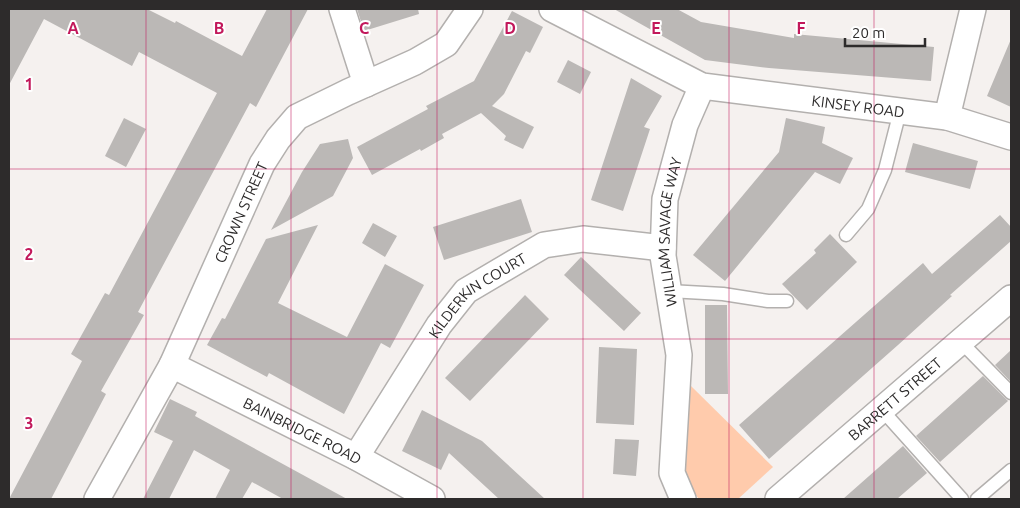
<svg xmlns="http://www.w3.org/2000/svg" width="1020" height="508" viewBox="0 0 1020 508" font-family="Ubuntu,sans-serif">
<style>
.green{fill:#ffcbac}
.building{fill:#bbb8b6}
.lines{fill:none;stroke-linecap:round;stroke-linejoin:round}
.service-casing{stroke:#b3b0ae;stroke-width:15}
.minor-casing{stroke:#b3b0ae;stroke-width:28}
.service{stroke:#fff;stroke-width:12}
.minor{stroke:#fff;stroke-width:25}
.grid{fill:none;stroke:#c2185b;stroke-width:1;stroke-opacity:0.55}
.labels{text-anchor:middle;dominant-baseline:central;stroke-width:4;stroke-linejoin:round;paint-order:stroke}
.street-label{font-size:15px;fill:#2d2b2b;stroke:#fff}
.grid-label{font-size:16px;text-anchor:middle;font-weight:bold;fill:#c2185b;stroke:#fff;stroke-width:4;stroke-linejoin:round;paint-order:stroke}
</style>
<rect width="100%" height="100%" fill="#f5f1ef"/>
<path class="green" d="M691,386L773,467L738,499H699L685,483L687,409Z"/>
<path class="building" d="M9,9H147L175,23L176,21L242,56L267,9H308L256,107L250,103L138,312L144,315L101,391L106,394L51,499H9L82,361L71,354L105,293L109,295L217,93L139,52L132,66L44,19L9,85Z
M357,9H418L419,14L364,31Z
M614,9H677L701,22L794,38V34L934,47L931,81L769,68L705,60Z
M512,11L543,27L530,53L526,51L504,94L492,106L534,127L523,149L504,140L506,136L481,113L442,134L444,138L421,151L420,149L372,175L357,147L428,109L426,106L474,81Z
M1011,39V107L987,96Z
M568,60L591,72L580,94L557,82Z
M631,78L662,96L644,127L650,129L623,211L591,200Z
M124,118L146,129L126,167L105,156Z
M786,118L825,127L822,143L853,158L840,184L815,172L725,281L693,255L779,152Z
M348,139L353,158L333,196L271,230L302,172L320,144Z
M913,143L978,161L970,189L905,172Z
M521,199L532,232L444,260L433,227Z
M1000,215L1011,227V241L950,295L952,296L898,345L769,459L739,425L923,263L932,274Z
M373,223L397,236L385,257L362,243Z
M318,225L278,303L347,337L385,264L424,285L390,348L381,343L344,414L269,373L267,377L207,345L222,318L225,319L266,239Z
M830,234L857,262L807,310L782,284L816,253L814,250Z
M581,257L641,313L624,331L564,275Z
M525,295L549,319L470,401L445,378Z
M705,305H727L728,394H705Z
M599,347L637,349L634,425L596,423Z
M1011,350V382L995,365Z
M983,376L1008,401L940,462L916,436Z
M170,399L197,412L195,416L347,499H283L252,482L242,499H215L230,470L194,450L169,499H143L173,441L154,432Z
M422,410L482,441L545,499H499L449,453L441,470L402,451Z
M615,439L639,440L636,476L613,474Z
M903,446L927,473L897,499H843Z"/>
<g class="lines">
<defs>
<path id="service" d="M846,235L868,209L885,170L900,111
M669,291L723,294L768,301H787
M960,341L1011,393
M882,410L962,499
M977,499L1011,470"/>
<g id="minor">
<path d="M342,9L366,84"/>
<path id="s1" d="M552,9L702,86L947,117L1011,137"/>
<path d="M947,117L973,9"/>
<path id="s2" d="M172,365L356,457L432,499"/>
<path id="s3" d="M356,457L439,325L466,291L544,245L583,239L663,248"/>
<path id="s4" d="M97,499L172,365L262,164L278,139L297,117L348,92L415,62L446,44L470,9"/>
<path id="s5" d="M683,499L672,473L679,355L663,256L665,199L685,125L702,86"/>
<path id="s6" d="M778,499L1011,298"/>
</g>
</defs>
<use href="#service" class="service-casing"/>
<use href="#minor" class="minor-casing"/>
<use href="#service" class="service"/>
<use href="#minor" class="minor"/>
</g>
<path class="grid" d="M146,9V499M291,9V499M437,9V499M583,9V499M729,9V499M874,9V499M9,169H1011M9,339H1011"/>
<g class="labels">
<g class="street-label">
<text stroke="none"><textPath href="#s1" startOffset="326">KINSEY ROAD</textPath></text>
<text stroke="none"><textPath href="#s4" startOffset="321">CROWN STREET</textPath></text>
<text stroke="none"><textPath href="#s5" startOffset="271">WILLIAM SAVAGE WAY</textPath></text>
<text stroke="none"><textPath href="#s3" startOffset="205">KILDERKIN COURT</textPath></text>
<text stroke="none"><textPath href="#s6" startOffset="154">BARRETT STREET</textPath></text>
<text stroke="none"><textPath href="#s2" startOffset="146">BAINBRIDGE ROAD</textPath></text>
</g>
</g>
<g class="grid-label">
<text x="73" y="34">A</text>
<text x="219" y="34">B</text>
<text x="364" y="34">C</text>
<text x="510" y="34">D</text>
<text x="656" y="34">E</text>
<text x="801" y="34">F</text>
<text x="29" y="90">1</text>
<text x="29" y="260">2</text>
<text x="29" y="429">3</text>
</g>
<rect width="1020" height="508" fill="none" stroke="#2d2b2b" stroke-width="20"/>
<path d="M845 38v8h80v-8" fill="none" stroke="#2d2b2b" stroke-width="2.5"/>
<text x="852" y="38" font-size="15" fill="#2d2b2b" stroke="#ffffff" stroke-width="4" paint-order="stroke">20 m</text>
</svg>
